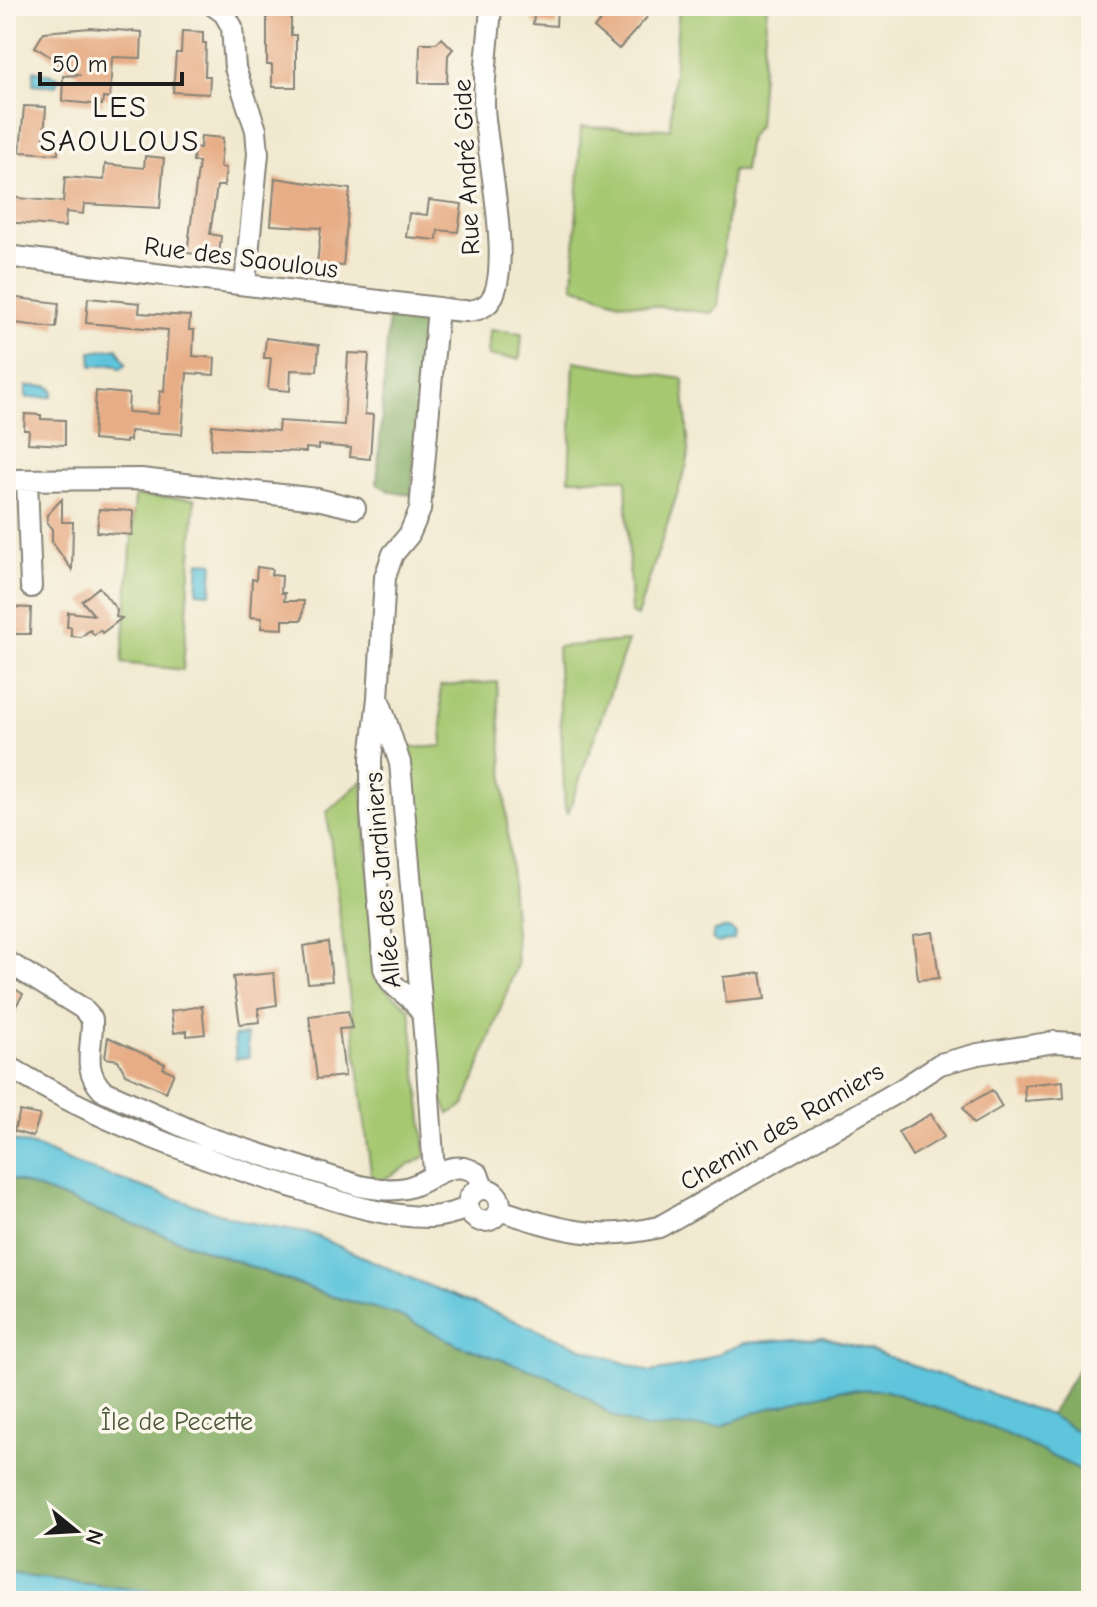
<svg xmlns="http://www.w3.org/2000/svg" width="1097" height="1607" viewBox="0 0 1097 1607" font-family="'Comic Neue',sans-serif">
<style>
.green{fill:#a6c871;stroke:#617246;stroke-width:2}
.forest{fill:#84ac63;stroke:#506440;stroke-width:2}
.water{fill:#5fc5dc;stroke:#3e707c;stroke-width:2}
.building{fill:#e7ad86}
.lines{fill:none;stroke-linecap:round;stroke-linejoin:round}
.minor-casing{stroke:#868276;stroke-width:24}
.minor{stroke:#fff;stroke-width:20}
.labels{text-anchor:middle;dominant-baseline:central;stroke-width:7;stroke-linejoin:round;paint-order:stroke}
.street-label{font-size:26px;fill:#1c1c1c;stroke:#fbf7ec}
.park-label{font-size:26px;fill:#4c583a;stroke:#fbf7ec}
.quarter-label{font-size:30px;letter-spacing:2px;fill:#1c1c1c;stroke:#fbf7ec}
</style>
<rect width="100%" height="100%" fill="#fbf7ec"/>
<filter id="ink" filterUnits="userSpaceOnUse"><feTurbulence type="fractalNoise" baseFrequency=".0125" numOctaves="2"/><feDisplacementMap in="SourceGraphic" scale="16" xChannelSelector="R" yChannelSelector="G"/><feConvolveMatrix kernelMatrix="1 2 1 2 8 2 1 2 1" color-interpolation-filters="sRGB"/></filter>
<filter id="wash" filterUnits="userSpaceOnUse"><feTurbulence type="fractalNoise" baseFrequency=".006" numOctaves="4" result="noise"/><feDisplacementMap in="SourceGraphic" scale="32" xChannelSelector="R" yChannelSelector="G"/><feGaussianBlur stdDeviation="1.8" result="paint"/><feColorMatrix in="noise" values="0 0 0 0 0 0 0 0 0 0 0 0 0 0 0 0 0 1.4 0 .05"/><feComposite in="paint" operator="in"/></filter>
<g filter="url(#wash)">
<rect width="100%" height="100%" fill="#f1e9cf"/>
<path class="green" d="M679,6H767L758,126L749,137L744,171H732L718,306L711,313L619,302L573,286L581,127L670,129Z
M490,330L522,333L520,359L488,356Z
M574,361L683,379L689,450L687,464L637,616L631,613L626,479H569Z
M135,496L195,499L183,670L122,663Z
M628,641L568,813L565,809L557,647Z
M497,682L517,964L465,1105L449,1114L433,1080L409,748L443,746L440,686Z
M362,781L376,978C385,993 399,997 410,1010L426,1156L377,1183L372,1181L327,812Z"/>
<path class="forest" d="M389,312L425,316L411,495L392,492L377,484Z
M6,1177L327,1295L398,1315L459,1345L546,1375L587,1397L614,1417L722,1426L759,1411L843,1389L884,1390L992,1427L1091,1475V1601H254L6,1574Z
M1091,1348V1440L1050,1415Z"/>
<path class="water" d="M34,70L58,77L57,86L33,84Z
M117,348L126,364L121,369L114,364L92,366L91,352Z
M26,386H48L53,390L52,397L26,398Z
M199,562L213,563L211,593L197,592Z
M729,928L735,932L734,939L718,943L712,939L714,931Z
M247,1035L249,1057L236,1059L234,1036Z
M6,1139L40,1148L75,1164L245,1222L307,1232L415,1280L587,1350L650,1372L687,1366L745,1343L822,1337L873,1351L1050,1415L1091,1440V1475L992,1427L884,1390L843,1389L759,1411L722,1426L645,1428L614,1417L587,1397L546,1375L459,1345L398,1315L328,1295L6,1177Z
M6,1574L31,1577L254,1601H6Z"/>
<g id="blocks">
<path class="building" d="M267,6H291V35H296V87H272V65H267Z
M535,6H557L556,26L533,24Z
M612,6H639L649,15L619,49L594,28Z
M90,28L142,32L141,58L112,57L110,99L103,98L102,105L62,101L63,76L79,75L35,47L44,32Z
M182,31L203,32V43H206L205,76H210L209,94L173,92L176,53H181Z
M442,38L453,49L448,55L447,83H419L420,43H436Z
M24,106L46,107L44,138L59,139L58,154L20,152Z
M201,136L223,138L220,167L226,168L224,186H217L210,234L221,236L219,257L187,253L199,162H193L194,147L200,148Z
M145,156L164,158L160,208L84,204L83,214L66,212L65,227L6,222V197L63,202L65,177L104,180L105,164L144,168Z
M275,178L350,189L343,266L317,264L321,228L271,225Z
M429,200L462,204L458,232L438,230L437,240L406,237L409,213L427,215Z
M9,297L59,303L56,328L6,322Z
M88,298L140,303L139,313L190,316L189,330H194L193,356L215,358L214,375L187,373L182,434L130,431V441L126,440V443L93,440L96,391L129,394L128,412L158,414L160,391L164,392L168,330L86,323Z
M266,338L319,345L317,371L291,370L290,391L268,389L271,358H264Z
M348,353L369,354L365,414L373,415L370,459L350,457L351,448L319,445V449L306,448V452L211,449L212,425L278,431L279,421L344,425Z
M25,414L41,415V419L65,420V445L28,443L29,430H24Z
M62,499V522H73L72,570L52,542V529L47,523V515Z
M99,509L133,511L132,535L97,532Z
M257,567L272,569L271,575L282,576L281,593H285L284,601H304L302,620H283V629L261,628L262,618L250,617L252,579L256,580Z
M99,587L117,610L116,617L122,618L102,633L100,630L94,635L90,630L81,637L71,636V627H67L68,612L94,615L82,601Z
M8,607L31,608L30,634H6Z
M933,932L939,978L918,980L913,935Z
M328,942L332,981L308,983L303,946Z
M274,973L277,1005L258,1008L260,1022L240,1024L233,977Z
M761,973L765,999L726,1003L723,977Z
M6,983L23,994L6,1023Z
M202,1006L205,1034L187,1036V1031L174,1033L171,1011Z
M348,1011L352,1028L339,1029L345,1076L317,1079L309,1016Z
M108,1037L165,1064L163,1068L174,1073L166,1092L125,1074L118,1060L105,1058Z
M1063,1081L1064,1098L1025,1101L1024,1085Z
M992,1090L1002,1107L973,1124L963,1107Z
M20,1111L40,1115L33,1137L14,1131Z
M931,1114L944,1137L912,1156L898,1132Z"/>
</g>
</g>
<g filter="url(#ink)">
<use href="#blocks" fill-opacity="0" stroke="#868276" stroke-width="2"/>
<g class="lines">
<defs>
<path id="minor" d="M214,6L224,13L232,27L235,68L256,130L258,154L245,284
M6,256L438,308C453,310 472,315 486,305C518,281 484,143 484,105C484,72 489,39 491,6
M6,480L141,479L317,499L355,508
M27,480L31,587
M380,703L400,763L427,1066L434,1173
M6,961L82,1008L92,1019C93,1048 81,1067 102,1090L206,1137L360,1186C376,1189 390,1191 406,1188C431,1183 450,1155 478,1174L483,1188
M421,1012C408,990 393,993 384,968L371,812V758L378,698L385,577L393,554L409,535L420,510L438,308
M6,1065C95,1120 196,1157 296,1188C339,1202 387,1218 432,1217C444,1216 457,1212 467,1208
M468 1205a16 16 0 1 1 32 0a16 16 0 1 1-32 0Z
M499,1210C558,1229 597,1242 659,1227L899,1091L940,1064L978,1054L1055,1042L1091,1044"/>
</defs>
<use href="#minor" class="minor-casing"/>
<use href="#minor" class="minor"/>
</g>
</g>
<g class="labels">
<g class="street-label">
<text transform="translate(467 167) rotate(-93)">Rue André Gide</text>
<text transform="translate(241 258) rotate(7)">Rue des Saoulous</text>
<text transform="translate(383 880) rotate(-95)">Allée des Jardiniers</text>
<text transform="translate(782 1127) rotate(-30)">Chemin des Ramiers</text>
</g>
<g class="park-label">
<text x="177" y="1422">Île de Pecette</text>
</g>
<g class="quarter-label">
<text x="120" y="107">LES<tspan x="120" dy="34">SAOULOUS</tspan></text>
</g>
</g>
<rect width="1097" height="1607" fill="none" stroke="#fbf7ec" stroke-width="32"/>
<g transform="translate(76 1531) rotate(108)" stroke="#fbf7ec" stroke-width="6" paint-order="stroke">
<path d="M0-6L14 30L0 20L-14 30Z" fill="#1c1c1c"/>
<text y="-12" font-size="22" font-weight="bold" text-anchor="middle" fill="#1c1c1c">N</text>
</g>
<path d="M40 72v12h142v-12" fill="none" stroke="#1c1c1c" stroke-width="4"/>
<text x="52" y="72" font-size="24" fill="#1c1c1c" stroke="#fbf7ec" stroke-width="6" paint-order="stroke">50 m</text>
</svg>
